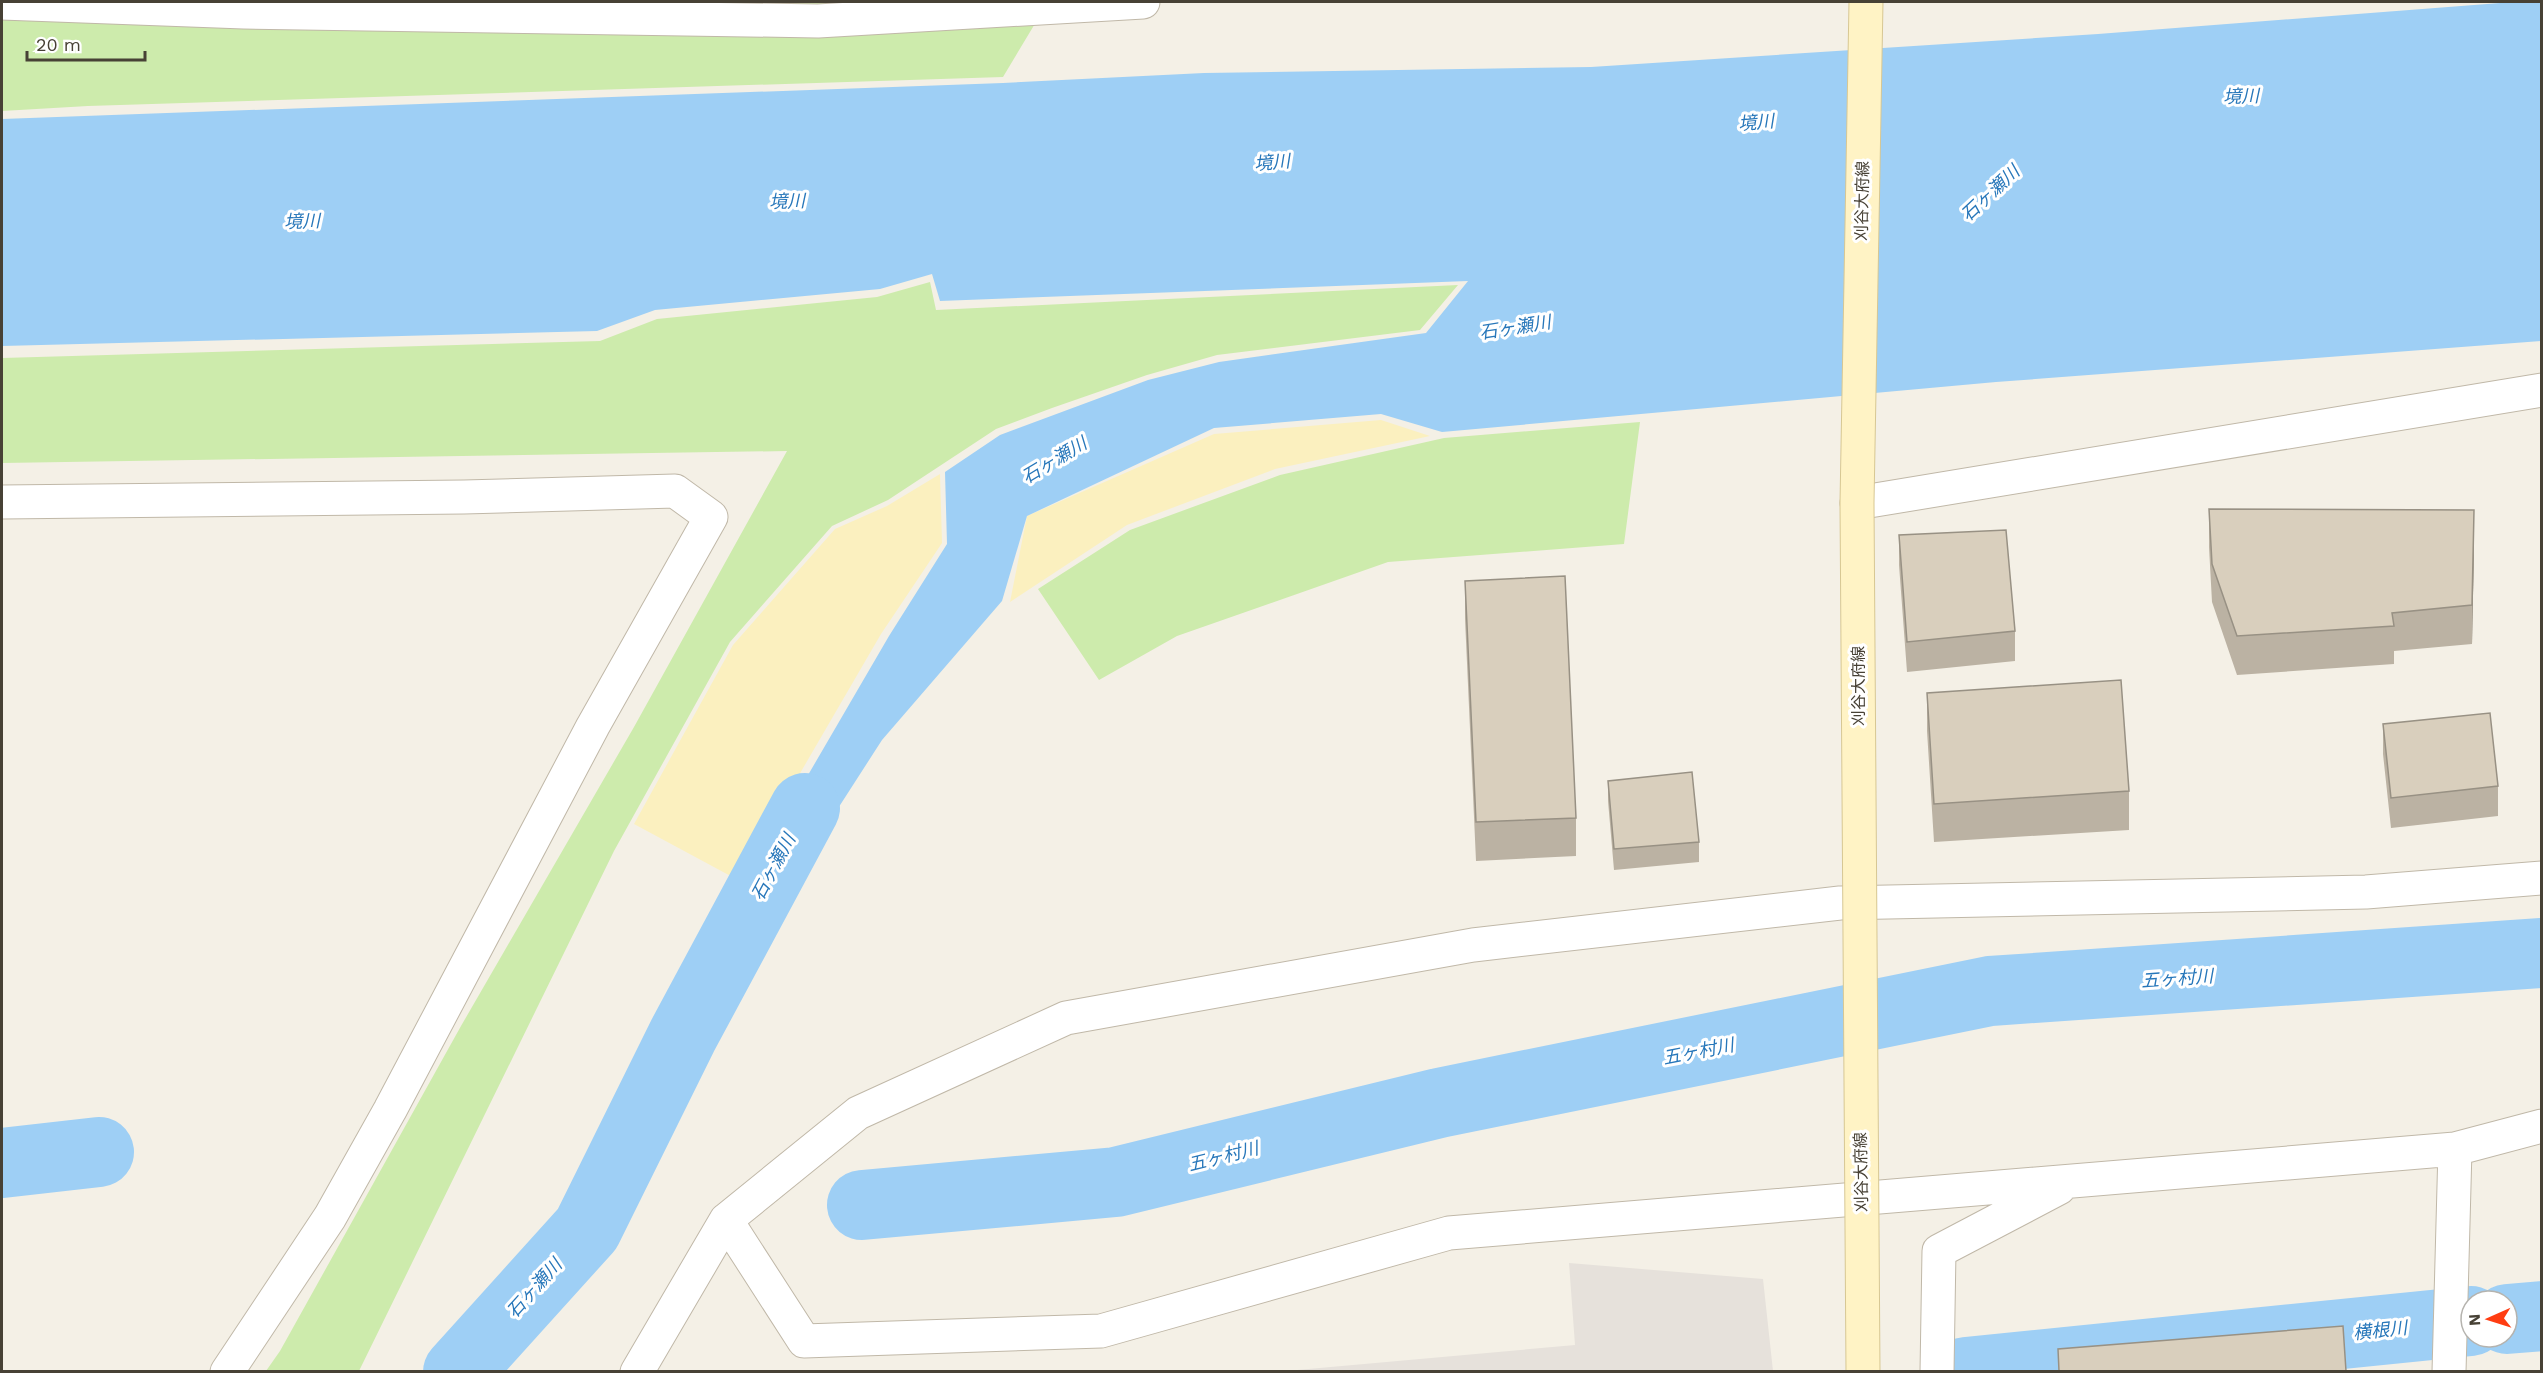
<svg xmlns="http://www.w3.org/2000/svg" width="2543" height="1373" viewBox="0 0 2543 1373" font-family="'Work Sans','Noto Sans JP',sans-serif">
<style>
.industrial{fill:#e6e1db}
.green{fill:#cdebac}
.sand{fill:#fbf0bf}
.water{fill:#9ecff5}
.lines{fill:none;stroke-linecap:round;stroke-linejoin:round}
.river{stroke:#9ecff5;stroke-width:70}
.minor-casing{stroke:#c0b8a8;stroke-width:35}
.minor{stroke:#fff;stroke-width:33}
.secondary-bridge-casing{stroke:#d7c793;stroke-width:35;stroke-linecap:butt}
.secondary-bridge{stroke:#fff3c5;stroke-width:33}
.wall{fill:#bbb2a3}
.shaded-wall{fill:#989184}
.building{fill:#d9cfbd;stroke:#989184;stroke-width:1.5}
.labels{text-anchor:middle;dominant-baseline:central;stroke-width:6;stroke-linejoin:round;paint-order:stroke}
.street-label{font-size:16px;fill:#474135;stroke:#fff}
.water-label{font-size:18px;font-style:italic;fill:#2777ba;stroke:#fff}
</style>
<rect width="100%" height="100%" fill="#f4f0e6"/>
<path class="industrial" d="M1569,1263L1763,1279L1773,1371H1286L1575,1345Z"/>
<path class="green" d="M2,2H1048L1003,77L88,106L2,111Z
M930,282L936,310L1458,285L1420,330L1217,355L1147,375L1052,408L996,429L888,500L832,526L730,642L614,851L359,1371H266L280,1351L461,1026L634,727L787,451L2,463V358L600,341L657,319L877,297Z
M1640,422L1624,544L1388,562L1177,636L1099,680L1038,589L1130,530L1280,475L1444,438Z"/>
<path class="sand" d="M1381,420L1430,436L1275,469L1127,525L1010,602L1027,516L1214,434Z
M940,474L942,543L881,634L738,880L634,824L733,645L835,529L887,506Z"/>
<path class="water" d="M2513,2H2541V341L1996,382L1442,432L1381,414L1214,428L1027,516L1002,601L882,740L777,903L744,885L889,636L947,544L945,472L1000,435L1148,380L1219,362L1426,333L1468,281L940,301L932,274L880,289L655,310L597,331L2,346V119L1003,83L1204,73L1591,67L2098,34Z"/>
<g class="lines">
<path class="river" d="M2,1163L99,1152
M862,1205L1116,1182L1439,1103L1990,991L2542,953
M2507,1319L2542,1316
M458,1372L587,1229L683,1035L805,808
M1966,1372L2471,1321"/>
<defs>
<path id="minor" d="M2,3L244,12L818,21L1143,2
M2,502L464,497L675,491L711,517L593,726L390,1110L330,1217L227,1372
M1857,503L2542,390
M2542,878L2366,892L1840,903L1473,945L1066,1018L858,1113L726,1220L804,1341L1101,1331L1449,1233L2455,1149L2542,1126
M637,1372L726,1220
M1937,1372L1939,1251L2059,1188
M2449,1372L2455,1149"/>
</defs>
<use href="#minor" class="minor-casing"/>
<use href="#minor" class="minor"/>
<defs>
<path id="secondary-bridge" d="M1863,1372L1857,503L1866,2"/>
</defs>
<use href="#secondary-bridge" class="secondary-bridge-casing"/>
<use href="#secondary-bridge" class="secondary-bridge"/>
</g>
<path class="wall" d="M2209,509L2474,548L2472,644L2394,651V664L2237,675L2212,602L2209,547Z
M1899,535L2015,631V661L1907,672L1899,565Z
M1465,581L1576,818V856L1476,861L1465,619Z
M1927,693L2129,791V830L1934,842L1927,731Z
M2383,724L2498,786V816L2391,828L2383,754Z
M1608,781L1699,842V862L1614,870L1608,801Z"/>
<path class="shaded-wall" d="M2474,510V548L2472,644V605Z"/>
<path class="building" d="M2209,509L2474,510L2472,605L2392,613L2394,626L2237,636L2212,564Z
M2006,530L2015,631L1907,642L1899,535Z
M1565,576L1576,818L1476,822L1465,581Z
M2121,680L2129,791L1934,804L1927,693Z
M2490,713L2498,786L2391,798L2383,724Z
M1692,772L1699,842L1614,849L1608,781Z
M2343,1326L2346,1371H2059L2058,1349Z"/>
<g class="labels">
<g class="street-label">
<text transform="translate(1862 201) rotate(-89)">刈谷大府線</text>
<text transform="translate(1858 686) rotate(-90)">刈谷大府線</text>
<text transform="translate(1861 1172) rotate(-91)">刈谷大府線</text>
</g>
<g class="water-label">
<text transform="translate(2241 96) rotate(-2)">境川</text>
<text transform="translate(1756 122) rotate(-5)">境川</text>
<text transform="translate(1272 162) rotate(-5)">境川</text>
<text transform="translate(1990 193) rotate(-43)">石ヶ瀬川</text>
<text transform="translate(787 201) rotate(-2)">境川</text>
<text transform="translate(302 221) rotate(-2)">境川</text>
<text transform="translate(1515 327) rotate(-9)">石ヶ瀬川</text>
<text transform="translate(1054 460) rotate(-31)">石ヶ瀬川</text>
<text transform="translate(773 867) rotate(-62)">石ヶ瀬川</text>
<text transform="translate(2177 978) rotate(-4)">五ヶ村川</text>
<text transform="translate(1698 1051) rotate(-11)">五ヶ村川</text>
<text transform="translate(1223 1156) rotate(-14)">五ヶ村川</text>
<text transform="translate(534 1288) rotate(-48)">石ヶ瀬川</text>
<text transform="translate(2380 1330) rotate(-6)">横根川</text>
</g>
</g>
<rect width="2543" height="1373" fill="none" stroke="#474135" stroke-width="6"/>
<g transform="translate(2489 1319) rotate(267)"><circle r="28" fill="#ffffff" stroke="#b5b3ae" stroke-width="1.5"/>
<path d="M0-4.5L10 22L0 15L-10 22Z" fill="#ff3d12"/>
<text y="-9" font-size="16" font-weight="bold" text-anchor="middle" fill="#474135">N</text>
</g>
<path d="M27 51v9h118v-9" fill="none" stroke="#474135" stroke-width="3"/>
<text x="36" y="51" font-size="18" fill="#474135" stroke="#ffffff" stroke-width="4.5" paint-order="stroke">20 m</text>
</svg>
